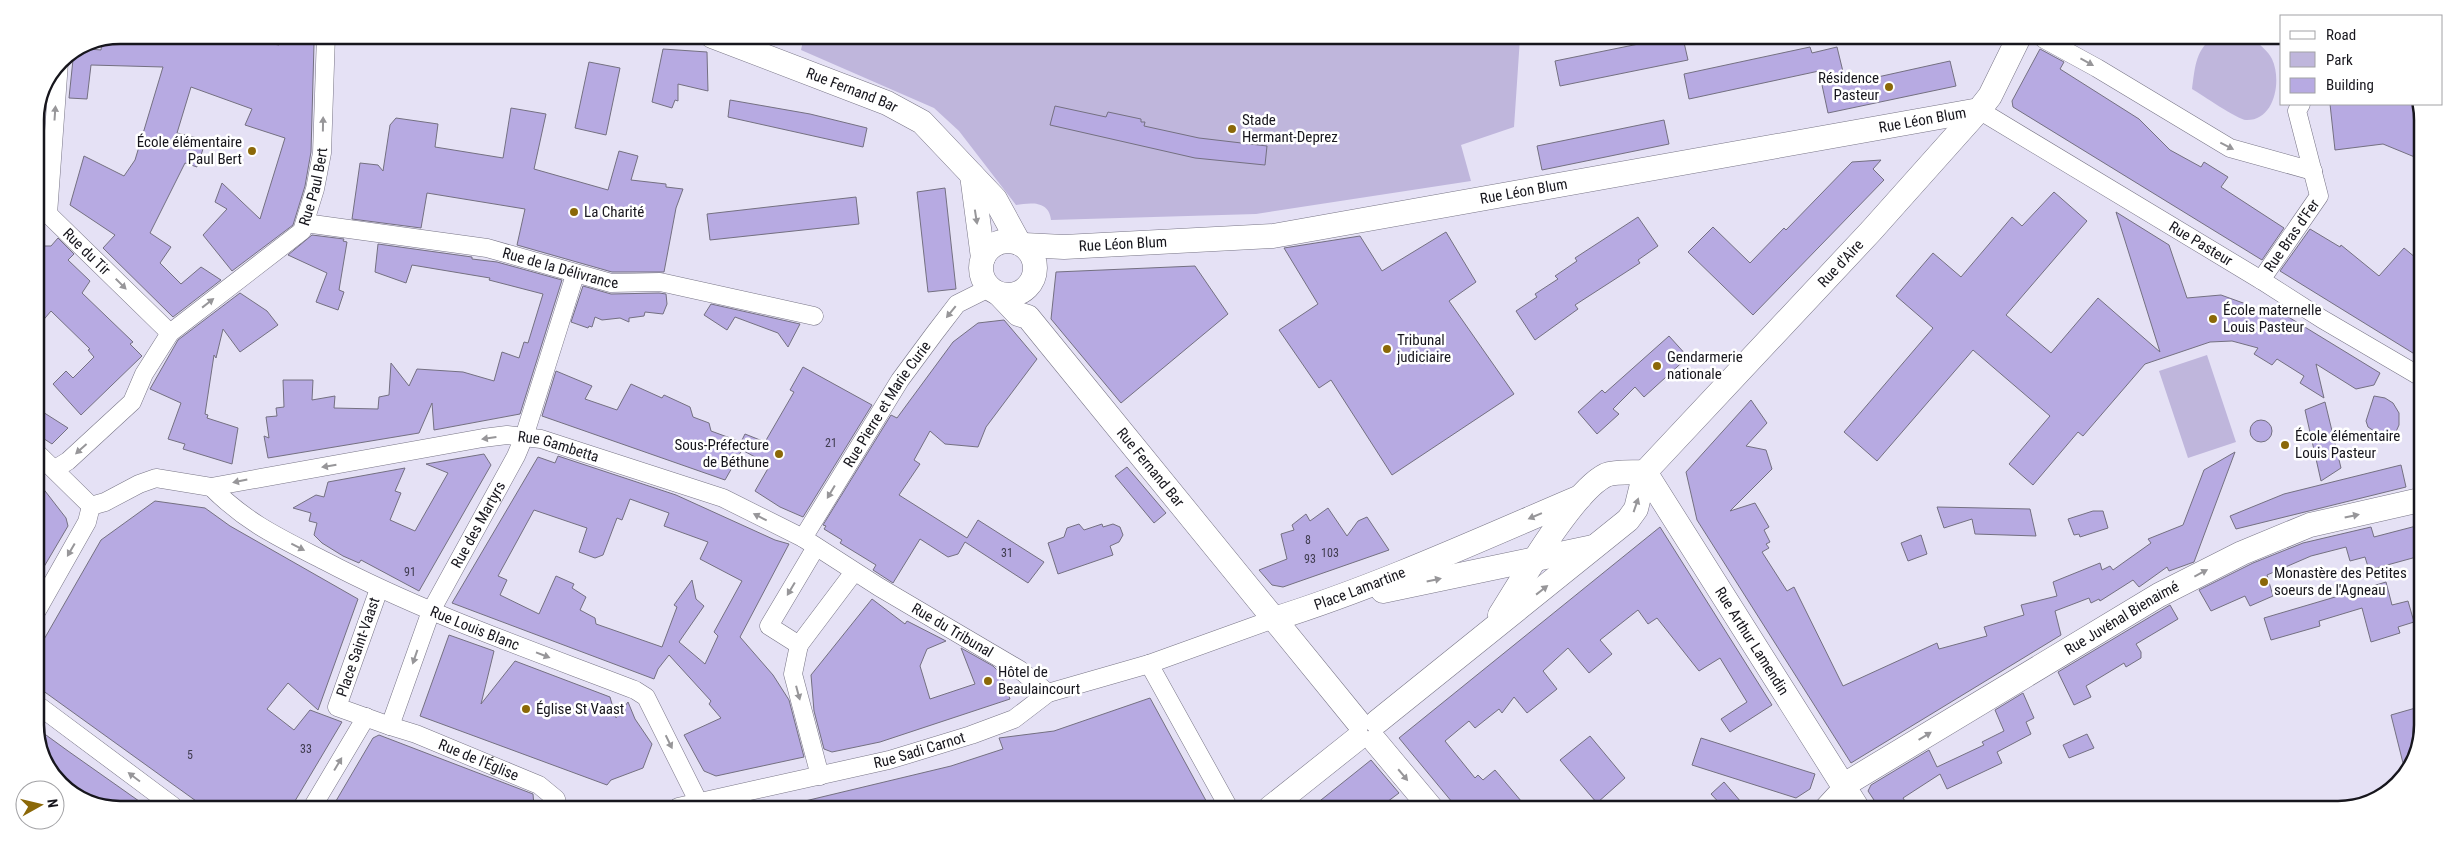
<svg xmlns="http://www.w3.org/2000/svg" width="2458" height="845" viewBox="0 0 2458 845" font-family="'Roboto Condensed',sans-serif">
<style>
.green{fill:#bfb6dc}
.building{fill:#b7aae2;stroke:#747081;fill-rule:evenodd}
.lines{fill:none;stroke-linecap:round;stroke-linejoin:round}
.street-casing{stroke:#787586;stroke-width:19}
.secondary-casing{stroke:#787586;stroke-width:25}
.street{stroke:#fff;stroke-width:18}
.secondary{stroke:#fff;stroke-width:24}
.oneway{fill:#979699}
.poi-dot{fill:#8b6808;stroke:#fff;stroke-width:2}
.labels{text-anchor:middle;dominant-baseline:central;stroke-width:5;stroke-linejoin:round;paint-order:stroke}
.number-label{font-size:12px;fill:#3f3b4e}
.poi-label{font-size:15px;fill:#17161d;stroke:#fff;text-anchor:start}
.street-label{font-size:15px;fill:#17161d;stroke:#fff}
.rim{fill:none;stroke:#17161d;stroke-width:2.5}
</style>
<rect width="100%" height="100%" fill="#e5e1f5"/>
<path class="green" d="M804,36L1520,38L1514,127L1461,145L1471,181L1256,214L1051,220C1049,200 1030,203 1016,205L959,131L934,108L801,50Z
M2211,39H2253C2260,45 2268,51 2272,59C2282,80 2275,121 2246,120C2238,120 2201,94 2192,89C2195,69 2195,52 2211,39Z
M2207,355L2236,442L2188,458L2159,371Z"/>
<path class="building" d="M120,35H219L279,45L280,41L314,44L311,152L305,186L293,225L232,271L203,235L227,209L215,202L222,183L260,219L285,138L245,125L252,109L191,87L177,133L206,140L197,167L185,163L150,233L171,247L160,263L181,284L201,267L221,280L173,317L103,248L115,235L70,205L84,156L124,176L135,160L163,67L91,65L87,99L69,98L74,50L77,48L101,50L102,41H105L106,38Z
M1668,38H1683L1688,60L1560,86L1555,61Z
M1810,47L1812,53L1837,47L1846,84L1950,61L1956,86L1828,113L1819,71L1689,99L1684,74Z
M663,49L707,52L708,91L678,84V101L675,100L672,108L652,102Z
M2040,49L2064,62L2060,69L2139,119L2170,150L2201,167L2204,162L2228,177L2221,187L2284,228L2262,260L2013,107L2012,101Z
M589,62L620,68L606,135L575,128Z
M730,100L810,114L867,128L863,147L728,117Z
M2330,104H2411L2421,108L2423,114L2422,160L2383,144L2335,150Z
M1055,106L1106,117L1108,112L1141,119V122H1145L1144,126L1199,138L1267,146L1265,165L1195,158L1050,125Z
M511,108L546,114L534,169L608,190L619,151L638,156L631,180L666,184V187L683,189L676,208L664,272H612L517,245L525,209L427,193L421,228L352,219L360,163L378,165L383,171L390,125L396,118L438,124L435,147L503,158Z
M1664,120L1669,144L1542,170L1537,146Z
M1881,160L1873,169L1884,180L1753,315L1688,252L1713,227L1750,263L1784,228L1786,230L1852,162Z
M945,188L956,289L928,292L917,192Z
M2054,192L2087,221L2006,315L2051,353L2098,298L2160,352L2116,212L2169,245L2187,298L2221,295L2246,304L2265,317L2272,307L2380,373L2374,385L2356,389L2316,364L2324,398L2300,383L2304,376L2277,359L2272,365L2254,354L2258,348L2232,341L2210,342L2145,364L2083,436L2078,432L2033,485L2009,464L2050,416L1973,350L1877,461L1844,432L1933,328L1896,296L1933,253L1961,277L2012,217L2022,226Z
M856,197L859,224L710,240L707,214Z
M1638,217L1658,246L1638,260L1640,263L1575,305L1578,309L1535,340L1516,311L1537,297L1535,294L1558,279L1555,276L1577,261L1575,258Z
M2310,229L2340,247L2341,245L2379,276L2404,248L2422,263L2421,358L2280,271Z
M1446,232L1476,282L1449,301L1514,394L1392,475L1331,380L1319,388L1279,330L1318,304L1284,248L1360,236L1382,271Z
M312,235L344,239L343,241L347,242L339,290L344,292L338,310L316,302L327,273L288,255Z
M58,238L74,254L68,260L90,281L82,293L133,342L130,344L142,356L81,415L53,384L66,371L73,378L94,357L88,350L90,349L51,311L35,330V246H51Z
M378,244L472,257V259L497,262L562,280L520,414L434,430L432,403L419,433L268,458L264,436L269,438L266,417L277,416L276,408L284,407L283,380H313L312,400L335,396L334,408L378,409L379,397L389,395L391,363L409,386L417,369L463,372L494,381L502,352L519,358L524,342L528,343L543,294L489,280L490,278L412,265L406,283L375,272Z
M1195,266L1228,314L1121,403L1051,319L1056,272Z
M583,286L611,294L659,293L666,294L667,304L663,314L645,312L644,316L629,318V322L620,318L602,320L595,317L592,327L589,326L588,328L571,322Z
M240,293L267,311L278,325L240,352L223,329L216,358L214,355L205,414L208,415L207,418L238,428L232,464L183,449L185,444L168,439L181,403L150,389L178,340Z
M711,304L800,324L788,347L778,333L735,317L727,330L704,315Z
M1004,320L1037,359L986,427L978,447L945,444L930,431L914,460L920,464L899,495L967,538L978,520L1044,562L1028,583L965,542L958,554L948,557L920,539L893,583L873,570L876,565L840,543L842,540L824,529L826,526L823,525L891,415L897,418L953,342L978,323Z
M1669,336L1688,357L1644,397L1635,387L1613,409L1619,414L1597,434L1578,412L1602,390L1605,393Z
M803,367L872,405L803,517L780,507L755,491L770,465L742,450L725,480L542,416L556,371L592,386L585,399L617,410L631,384L662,398L664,395L690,407L693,417L709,423L711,431L741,442L745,434L765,442L794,392L790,390Z
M2374,396L2385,398L2393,403L2399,413V425L2394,436L2382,443L2380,435L2368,427L2366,421Z
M1751,400L1767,423L1746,446L1766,450L1772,469L1730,511L1755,503L1769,527L1764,530L1770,542L1766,544L1769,548L1762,552L1787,591L1794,587L1843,686L1937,643L1939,649L1987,636L1984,627L2024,615L2021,605L2057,596L2053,582L2100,563L2102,570L2110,566L2113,570L2151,543L2148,539L2183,525L2204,470L2235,452L2194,562L2169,571L2167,567L2139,587L2133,580L2100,601L2099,599L2091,603L2089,598L2055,611L2061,635L1851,763L1697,520L1686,472Z
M2325,402L2341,468L2321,481L2305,410Z
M35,407L68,428L52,444L35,433Z
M2250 431a11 11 0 1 1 22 0a11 11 0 1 1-22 0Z
M484,454L491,465L419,591L361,560L359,563L343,556L322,543L314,535L317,523L309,521L311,513L293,508L316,495L324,497L328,482L405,468L395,491L401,493L390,520L415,531L448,473L426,464Z
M558,456L676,495L775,540L789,544L740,637L773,675L789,700L804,757L716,776L704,771L684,735L721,718L709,704L711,701L669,655L658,669L654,679L452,603L538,457L555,463ZM630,499L669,513L664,526L708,542L700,559L742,581L714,632L718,636L705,664L679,642L704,606L696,599L692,580L674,605L677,607L662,647L596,624L595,618L580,610L586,597L572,588L574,584L556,576L539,614L500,595L507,580L498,576L534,510L587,528L579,552L595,558L603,555L617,518L622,520Z
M2401,465L2406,487L2236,529L2230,516L2284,494Z
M1127,467L1166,513L1154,523L1115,476Z
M35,478L66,518L68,526L35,582Z
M155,501L205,508L230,526L358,599L318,710L288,683L267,709L294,730L310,710L342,722L292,806H203L35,685V655L101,540Z
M1937,507L2030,509L2036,536L1975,534L1972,519L1944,528Z
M1328,508L1347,536L1358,521L1367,517L1389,550L1283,587L1272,585L1259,570L1287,559L1281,534L1294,530L1292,525L1306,514L1310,521Z
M2093,511H2103L2108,528L2080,537L2079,534L2074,535L2068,519Z
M1079,524L1084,530L1102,524L1103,527L1113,524L1120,527L1123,535L1119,542L1110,546L1113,555L1058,574L1048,543L1064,537L1067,528Z
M2420,525V556L2369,570L2365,557L2350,561L2346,547L2311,556L2267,575L2273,596L2250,606L2245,596L2211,611L2199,590L2253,563L2303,543L2371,527L2374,537Z
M1660,527L1772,705L1730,732L1721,719L1747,702L1720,658L1699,671L1657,618L1648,624L1638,610L1600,640L1612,654L1589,673L1568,648L1543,671L1557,689L1527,713L1514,697L1502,713L1499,709L1475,728L1469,721L1445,741L1475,778L1478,775L1483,780L1495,770L1527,808H1457L1399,738Z
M1921,535L1927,554L1908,561L1901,543Z
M2386,582L2392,605L2408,601L2414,622L2398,627L2400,633L2371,642L2362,608L2319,621L2320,626L2271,640L2264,618Z
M872,599L905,624L907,621L946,641L927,649L920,666L930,699L975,684L961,648L993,666L1001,674L1010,699L880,742L832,752L824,749L814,711L811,675Z
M2170,605L2178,619L2136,644L2141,652V658L2126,667L2124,663L2086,686L2091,697L2074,705L2058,672Z
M449,635L494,651L481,704L515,661L610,697L616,718L628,702L635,719L652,744L643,768L611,780L607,785L420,716Z
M2023,693L2034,718L2026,722L2031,734L1997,752L2002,763L1947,789L1940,774L1903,798L1910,809H1880L1868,791L1871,785L1929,750L1937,767L1984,745L1982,742L2004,731L1995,710Z
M1150,698L1210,808L956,807L952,802L930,807H805V801L951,766L1003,749L999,738L1054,731Z
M2419,707V752L2405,771L2391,715Z
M35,727L68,751L146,806H93L52,777Z
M2087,734L2094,748L2069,758L2063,745Z
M379,735L533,794L534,806H333L373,738Z
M1590,736L1625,778L1597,803L1560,760Z
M1701,738L1815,774L1810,789L1796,798L1692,765Z
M1371,760L1399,793L1379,808H1311Z
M1724,782L1747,809H1725L1711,794Z"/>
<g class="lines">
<defs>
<g id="street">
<path d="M2044,39L2097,68L2230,148L2313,171"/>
<path id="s1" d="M1979,110L2261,280L2322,319L2421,377"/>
<path id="s2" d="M48,214L170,333"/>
<path d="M48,214L59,62"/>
<path id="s3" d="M305,223L487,248L611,283L660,282L814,316"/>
<path id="s4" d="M2261,280L2319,196L2297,111L2301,104"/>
<path d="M35,451L91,506"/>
<path id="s5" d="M55,469L68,461L132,402L144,374L170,333L302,231L315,189L322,153L326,35"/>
<path id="s6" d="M211,487C248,524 280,538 325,561C424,613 531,650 635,690L646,697L698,801L704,807"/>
<path id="s7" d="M91,506L105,502L139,484L156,478L211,487L483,438L507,435L541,439L723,498L803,538L879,587L1020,670L1048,693"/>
<path id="s8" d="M803,538L900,380L934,334L957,304L989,288"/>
<path d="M816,547L769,626L799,645L854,572"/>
<path id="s9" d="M379,589L337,707L390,726L431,611L516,456L524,437L575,275"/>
<path d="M35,614L87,522L91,506"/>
<path d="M799,645L793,674L820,776"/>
<path d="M1149,664L1229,808"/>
<path d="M35,703L173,806"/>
<path id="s10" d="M390,726L416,734L539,785L556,799L558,807"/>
<path d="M313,806L366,717"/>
<path id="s11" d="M678,807L889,760L971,735L1014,719L1048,693L1149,664L1274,619"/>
<path d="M1822,809L1844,785"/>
</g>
<g id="secondary">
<path id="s12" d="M712,36L887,103L922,122L995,199L1019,243"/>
<path d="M972,175L983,258"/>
<circle cx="1008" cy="268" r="27"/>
<path id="s13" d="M1024,245L1064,247L1273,236L1979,110"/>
<path id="s14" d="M999,294L1018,314L1028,317L1358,722"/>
<path id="s15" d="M1645,472L1871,231L1979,110L1990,96L2018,39"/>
<path id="s16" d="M1645,472L1858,809"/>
<path d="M1383,591L1593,547"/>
<path d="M1500,615C1521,582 1573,491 1606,475C1616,471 1634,473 1645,472"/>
<path id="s17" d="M1274,619C1379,586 1479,540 1580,497"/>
<path d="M1377,722L1628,520L1636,509L1645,472"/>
<path d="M1375,741L1431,808"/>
<path id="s18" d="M1844,785L2159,595L2242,553L2310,525L2420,500"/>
<path d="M1270,808L1358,738"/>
</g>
</defs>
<use href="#street" class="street-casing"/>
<use href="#secondary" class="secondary-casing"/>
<use href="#street" class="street"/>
<use href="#secondary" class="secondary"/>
</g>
<defs><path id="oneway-solid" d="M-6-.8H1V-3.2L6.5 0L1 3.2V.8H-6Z" transform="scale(1.25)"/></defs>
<g class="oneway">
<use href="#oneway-solid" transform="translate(2087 62) rotate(29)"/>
<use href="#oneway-solid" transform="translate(55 113) rotate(-86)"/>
<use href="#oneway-solid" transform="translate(323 124) rotate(-89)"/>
<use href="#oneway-solid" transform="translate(2227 146) rotate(27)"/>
<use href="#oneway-solid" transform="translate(976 217) rotate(81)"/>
<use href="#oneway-solid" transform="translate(121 284) rotate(45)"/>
<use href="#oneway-solid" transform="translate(208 303) rotate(-38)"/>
<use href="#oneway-solid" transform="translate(951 312) rotate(129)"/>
<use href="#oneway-solid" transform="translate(489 438) rotate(172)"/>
<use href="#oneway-solid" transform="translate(81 449) rotate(138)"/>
<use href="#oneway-solid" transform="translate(329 466) rotate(171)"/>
<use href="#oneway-solid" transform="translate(240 481) rotate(168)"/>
<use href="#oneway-solid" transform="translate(831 492) rotate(121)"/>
<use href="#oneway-solid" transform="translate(1636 505) rotate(-71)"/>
<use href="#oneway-solid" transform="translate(1535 516) rotate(157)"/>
<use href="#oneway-solid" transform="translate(2352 516) rotate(-12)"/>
<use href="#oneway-solid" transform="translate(760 517) rotate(-153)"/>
<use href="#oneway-solid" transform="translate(298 547) rotate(27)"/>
<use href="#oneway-solid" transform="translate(71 550) rotate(120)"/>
<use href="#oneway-solid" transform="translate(2201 573) rotate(-28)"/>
<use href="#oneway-solid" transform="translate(1434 580) rotate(-12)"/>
<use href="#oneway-solid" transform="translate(791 589) rotate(121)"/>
<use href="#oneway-solid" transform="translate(1542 590) rotate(-38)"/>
<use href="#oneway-solid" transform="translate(543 655) rotate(21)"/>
<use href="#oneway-solid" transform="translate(415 657) rotate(109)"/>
<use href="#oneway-solid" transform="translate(798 693) rotate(75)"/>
<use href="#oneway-solid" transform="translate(1925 736) rotate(-31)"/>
<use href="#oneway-solid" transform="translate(669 742) rotate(64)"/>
<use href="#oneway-solid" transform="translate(338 764) rotate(-59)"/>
<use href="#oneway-solid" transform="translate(1403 775) rotate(50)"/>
<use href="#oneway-solid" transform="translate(134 777) rotate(-143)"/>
</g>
<g class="poi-dot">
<circle cx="1889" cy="87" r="5"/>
<circle cx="1232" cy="129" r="5"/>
<circle cx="252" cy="151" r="5"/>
<circle cx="574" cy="212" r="5"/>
<circle cx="2213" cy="319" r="5"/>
<circle cx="1387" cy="349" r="5"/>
<circle cx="1657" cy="366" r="5"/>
<circle cx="2285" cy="445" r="5"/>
<circle cx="779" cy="454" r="5"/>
<circle cx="2264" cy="582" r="5"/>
<circle cx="988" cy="681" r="5"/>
<circle cx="526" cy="709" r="5"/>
</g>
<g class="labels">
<g class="number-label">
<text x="831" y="443">21</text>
<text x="1308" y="540">8</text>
<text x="1007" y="553">31</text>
<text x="1330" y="553">103</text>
<text x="1310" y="559">93</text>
<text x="410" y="572">91</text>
<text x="306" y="749">33</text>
<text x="190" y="755">5</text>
</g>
<g class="poi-label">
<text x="1879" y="78" text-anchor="end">Résidence<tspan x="1879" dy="17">Pasteur</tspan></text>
<text x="1242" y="120">Stade<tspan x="1242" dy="17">Hermant-Deprez</tspan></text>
<text x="242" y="142" text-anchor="end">École élémentaire<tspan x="242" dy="17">Paul Bert</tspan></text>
<text x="584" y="212">La Charité</text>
<text x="2223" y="310">École maternelle<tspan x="2223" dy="17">Louis Pasteur</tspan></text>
<text x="1397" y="340">Tribunal<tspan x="1397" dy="17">judiciaire</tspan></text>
<text x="1667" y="357">Gendarmerie<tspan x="1667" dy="17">nationale</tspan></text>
<text x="2295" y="436">École élémentaire<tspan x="2295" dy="17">Louis Pasteur</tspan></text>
<text x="769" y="445" text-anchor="end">Sous-Préfecture<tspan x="769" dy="17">de Béthune</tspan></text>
<text x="2274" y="573">Monastère des Petites<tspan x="2274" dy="17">soeurs de l'Agneau</tspan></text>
<text x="998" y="672">Hôtel de<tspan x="998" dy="17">Beaulaincourt</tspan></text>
<text x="536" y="709">Église St Vaast</text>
</g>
<g class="street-label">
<text stroke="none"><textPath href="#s12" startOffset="150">Rue Fernand Bar</textPath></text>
<text stroke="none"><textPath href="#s13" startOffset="909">Rue Léon Blum</textPath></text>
<text stroke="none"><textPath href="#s5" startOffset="394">Rue Paul Bert</textPath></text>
<text stroke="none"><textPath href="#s13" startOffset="504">Rue Léon Blum</textPath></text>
<text stroke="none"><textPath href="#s4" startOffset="54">Rue Bras d'Fer</textPath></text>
<text stroke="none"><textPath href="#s1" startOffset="259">Rue Pasteur</textPath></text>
<text stroke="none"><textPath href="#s13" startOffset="99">Rue Léon Blum</textPath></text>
<text stroke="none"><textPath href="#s2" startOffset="54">Rue du Tir</textPath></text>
<text stroke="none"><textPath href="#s15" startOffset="286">Rue d'Aire</textPath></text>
<text stroke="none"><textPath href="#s3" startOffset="260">Rue de la Délivrance</textPath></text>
<text stroke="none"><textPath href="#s8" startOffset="158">Rue Pierre et Marie Curie</textPath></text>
<text stroke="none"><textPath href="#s7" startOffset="480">Rue Gambetta</textPath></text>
<text stroke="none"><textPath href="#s14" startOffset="232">Rue Fernand Bar</textPath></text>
<text stroke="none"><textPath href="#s9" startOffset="402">Rue des Martyrs</textPath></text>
<text stroke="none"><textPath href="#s17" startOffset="91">Place Lamartine</textPath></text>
<text stroke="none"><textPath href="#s18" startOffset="324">Rue Juvénal Bienaimé</textPath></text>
<text stroke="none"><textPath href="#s6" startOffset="301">Rue Louis Blanc</textPath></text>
<text stroke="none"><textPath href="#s7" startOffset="918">Rue du Tribunal</textPath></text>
<text stroke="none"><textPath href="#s16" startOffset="200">Rue Arthur Lamendin</textPath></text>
<text transform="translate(358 647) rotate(-71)">Place Saint-Vaast</text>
<text stroke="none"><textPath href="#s11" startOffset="248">Rue Sadi Carnot</textPath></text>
<text stroke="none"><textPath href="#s10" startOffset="95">Rue de l'Église</textPath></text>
</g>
</g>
<path d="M0 0H2458V845H0ZM120 44H2338A76 76 0 0 1 2414 120V725A76 76 0 0 1 2338 801H120A76 76 0 0 1 44 725V120A76 76 0 0 1 120 44Z" fill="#fff" fill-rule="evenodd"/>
<path class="rim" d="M120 44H2338A76 76 0 0 1 2414 120V725A76 76 0 0 1 2338 801H120A76 76 0 0 1 44 725V120A76 76 0 0 1 120 44Z"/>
<rect x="2280" y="15" width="162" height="90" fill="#ffffff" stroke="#a2a2a5"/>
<rect x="2290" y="31" width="25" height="8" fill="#ffffff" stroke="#a2a2a5"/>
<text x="2326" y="40" font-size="15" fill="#17161d">Road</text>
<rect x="2290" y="52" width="25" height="15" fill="#bfb6dc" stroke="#a2a2a5"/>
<text x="2326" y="65" font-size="15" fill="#17161d">Park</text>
<rect x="2290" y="78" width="25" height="15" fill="#b7aae2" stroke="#a2a2a5"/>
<text x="2326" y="90" font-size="15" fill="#17161d">Building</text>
<g transform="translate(40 805) rotate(82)"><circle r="24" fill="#ffffff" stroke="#a2a2a5"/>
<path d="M0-4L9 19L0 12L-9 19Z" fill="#8b6808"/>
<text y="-8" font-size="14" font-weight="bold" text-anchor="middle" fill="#17161d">N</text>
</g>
</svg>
